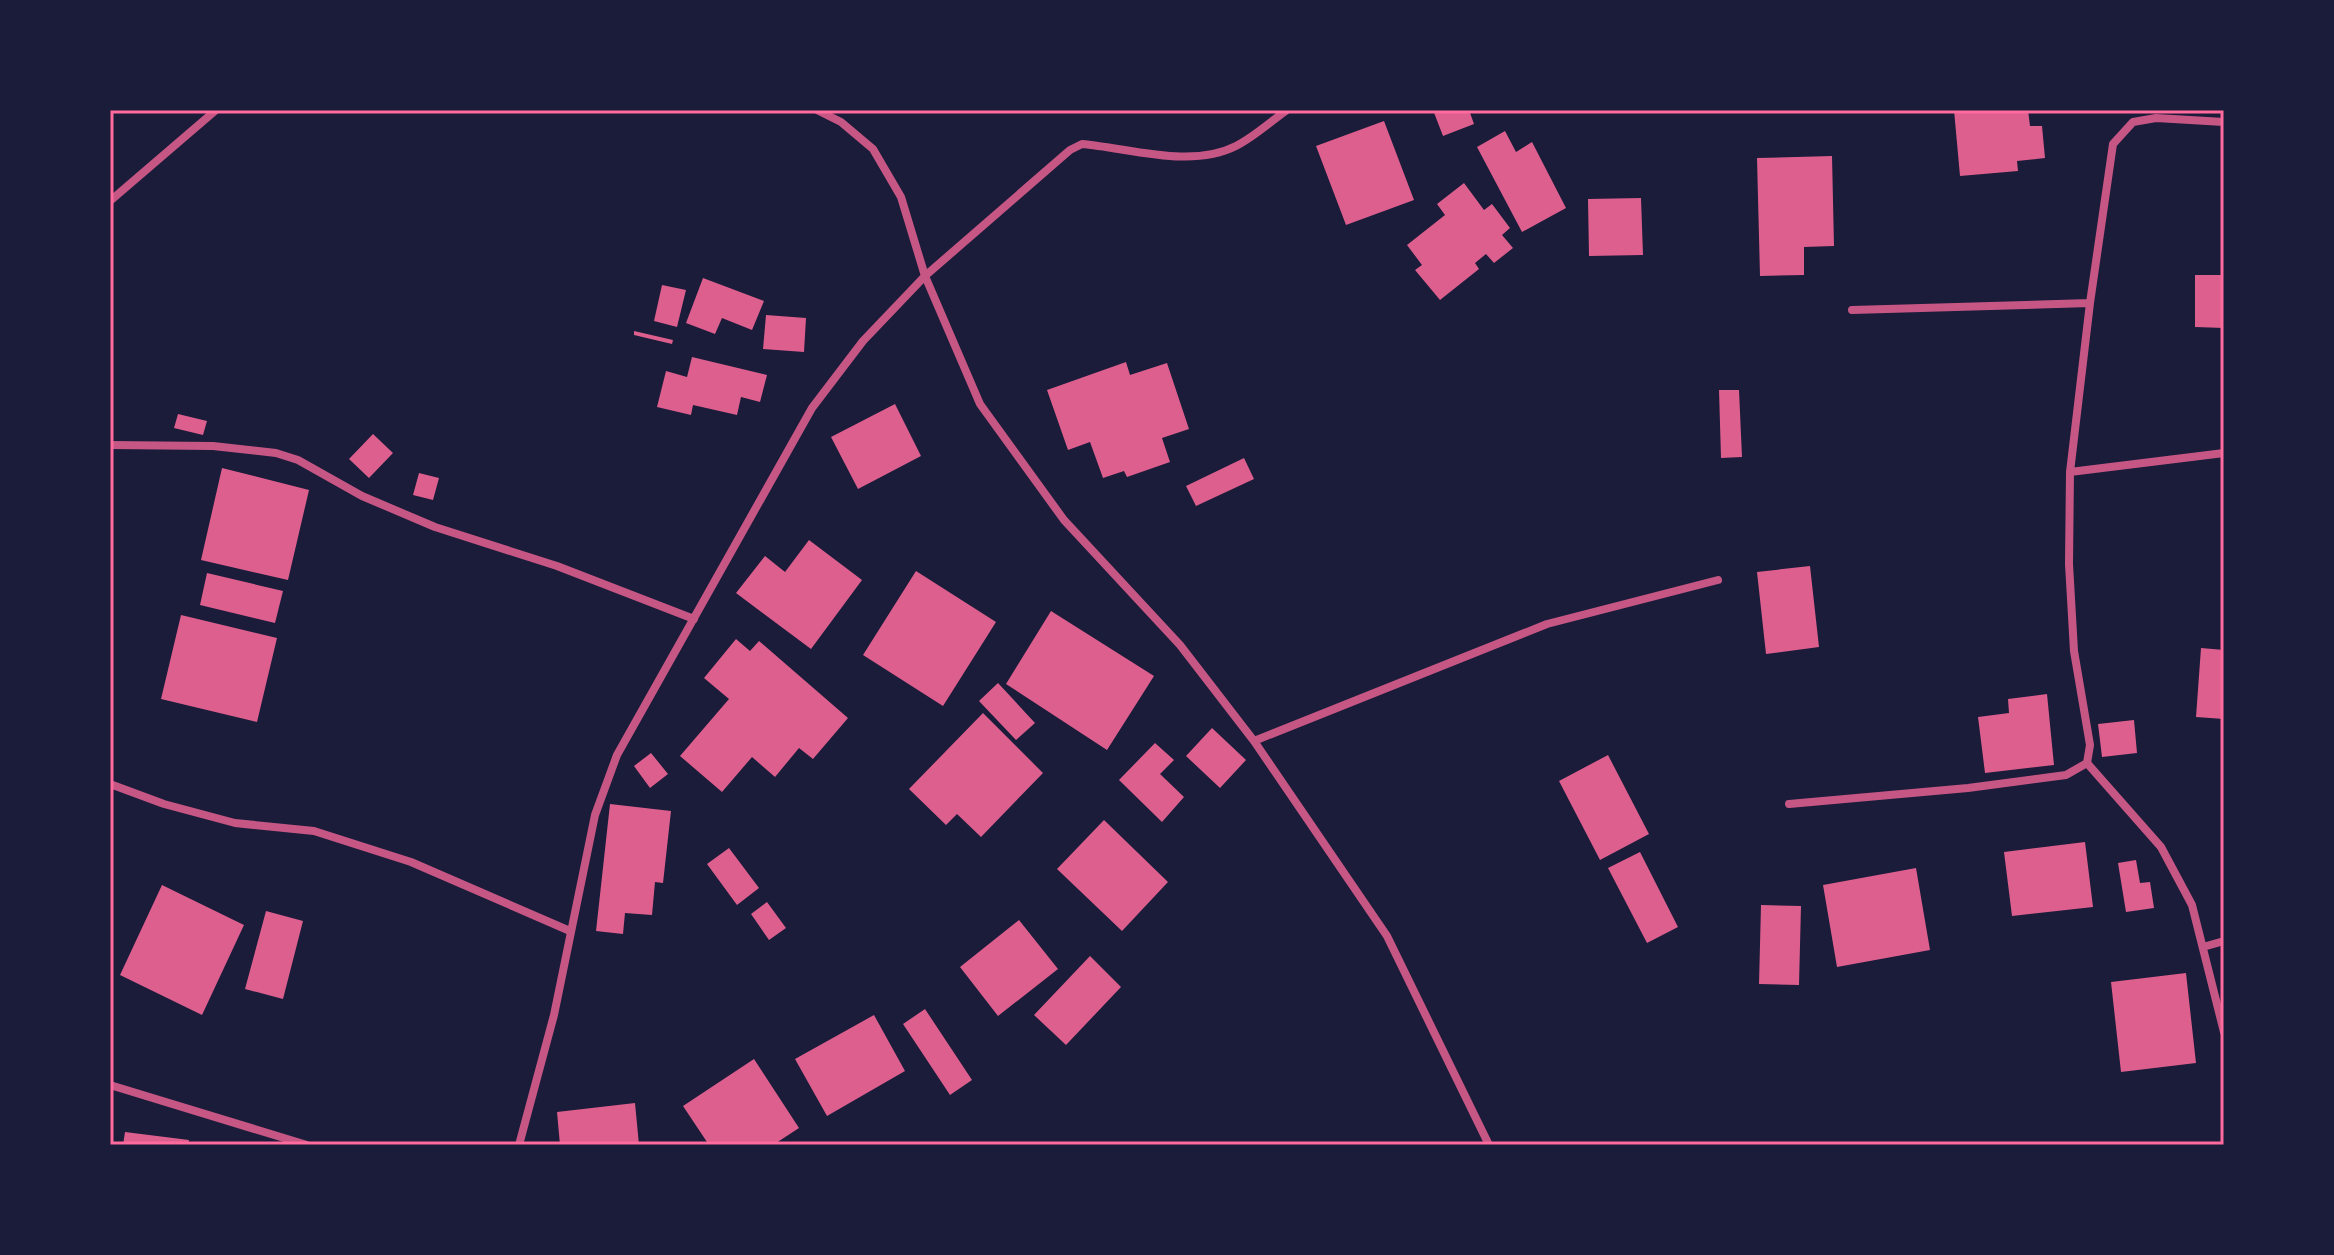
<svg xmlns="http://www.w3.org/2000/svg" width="2334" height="1255" viewBox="0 0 2334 1255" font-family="'Space Grotesk',sans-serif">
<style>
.building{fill:#dd5f8e}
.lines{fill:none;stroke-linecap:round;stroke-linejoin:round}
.minor{stroke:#c65784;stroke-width:8}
.neatline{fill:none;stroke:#ff6b9d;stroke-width:3}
</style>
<rect width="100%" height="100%" fill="#1b1b3a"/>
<path class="building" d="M1433,110H1469L1474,124L1443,136Z
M1954,110H2028L2030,126H2042L2045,158L2017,161L2018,171L1960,176Z
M1384,121L1414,200L1346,225L1316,146Z
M1505,131L1516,152L1532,142L1566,208L1522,232L1477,147Z
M1832,156L1834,246L1804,247V275L1760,276L1757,158Z
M1464,183L1484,210L1492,204L1510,228L1502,235L1513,248L1494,263L1486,254L1475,263L1479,269L1440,300L1415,270L1422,265L1407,245L1445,215L1437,204Z
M1641,198L1643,255L1589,256L1588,199Z
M2195,275H2224V328L2195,327Z
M703,278L764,301L752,330L722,318L715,334L686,323Z
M662,285L686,290L677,327L654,321Z
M766,315L806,318L804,352L763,349Z
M634,331L673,340L672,344L634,335Z
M692,357L767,375L760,402L741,397L737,415L693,405L691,415L657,407L666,371L687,377Z
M1126,362L1130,375L1167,363L1189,429L1162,438L1170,462L1127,477L1124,471L1103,478L1090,442L1068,450L1047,390Z
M1719,390H1739L1742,457L1721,458Z
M895,404L921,456L858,489L831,437Z
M178,414L207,421L203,435L174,428Z
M373,434L393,453L369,478L349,459Z
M1244,458L1254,479L1196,506L1186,486Z
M222,468L309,490L288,580L201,560Z
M419,473L439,478L433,500L413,495Z
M809,540L862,580L811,649L736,593L765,556L785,572Z
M1810,566L1819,647L1766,654L1757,572Z
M916,571L996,622L943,706L863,655Z
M207,573L283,591L275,623L200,605Z
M1051,611L1154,676L1107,750L1006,684Z
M181,615L277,638L257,722L161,699Z
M736,639L750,651L759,641L848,718L813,759L799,748L775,777L752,757L722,792L680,756L729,699L704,678Z
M2201,648L2224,650V719L2196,717Z
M998,683L1035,723L1016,740L979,701Z
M2047,694L2054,765L1985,773L1978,717L2009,713L2008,699Z
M983,713L1043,773L981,837L957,814L946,825L909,789Z
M2134,720L2137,753L2102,757L2098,724Z
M1212,728L1246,760L1220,788L1186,756Z
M1155,743L1174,760L1160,774L1184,797L1162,822L1119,780Z
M651,753L668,774L650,788L634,766Z
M1608,755L1649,834L1600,860L1559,781Z
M610,804L671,811L663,883L655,882L652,915L625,913L623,934L596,931Z
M1104,820L1168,882L1122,931L1057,869Z
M2085,842L2093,907L2012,916L2004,852Z
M729,848L759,888L737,905L707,864Z
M1640,852L1678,927L1647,943L1608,868Z
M2136,860L2140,883L2150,882L2154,908L2126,912L2118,863Z
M1916,868L1930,950L1837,967L1823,885Z
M162,885L244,925L202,1015L120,975Z
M767,902L786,928L769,940L751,914Z
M1761,905L1801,906L1799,985L1759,984Z
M266,911L303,921L283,999L245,989Z
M1019,920L1058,969L998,1016L960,967Z
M1090,956L1121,987L1066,1045L1034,1015Z
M2186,973L2196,1063L2121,1072L2111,982Z
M925,1009L972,1080L950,1095L903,1024Z
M874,1015L905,1071L827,1116L795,1059Z
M754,1059L799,1128L773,1145H709L683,1106Z
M635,1103L639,1145H560L557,1112Z
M125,1132L189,1140L188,1145H123Z"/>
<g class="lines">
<path class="minor" d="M817,110L841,122L873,149L901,197L925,276L980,404L1064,520L1180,645L1254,741L1387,936L1489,1145
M110,201L216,110
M1852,310L2090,303
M110,445L213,446L276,453L298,460L362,496L435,527L557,566L694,619
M2070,472L2224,453
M1254,741L1547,624L1718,580
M2087,763L2161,847L2192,905L2224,1032
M110,784L164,804L235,823L314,831L411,862L570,931
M1789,804L1968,788L2066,775L2087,763L2090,745L2074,651L2069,564L2070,472L2090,303L2113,144L2133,122L2156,118L2224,122
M2203,947L2224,941
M110,1085L307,1145
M519,1145L554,1015L595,815L617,755L812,408L863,341L925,276L1070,150L1082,144C1129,148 1191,169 1236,146C1254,137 1270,122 1287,110"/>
</g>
<rect width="2334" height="1255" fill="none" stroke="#1b1b3a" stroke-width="224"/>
<rect x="112" y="112" width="2110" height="1031" class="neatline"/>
</svg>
